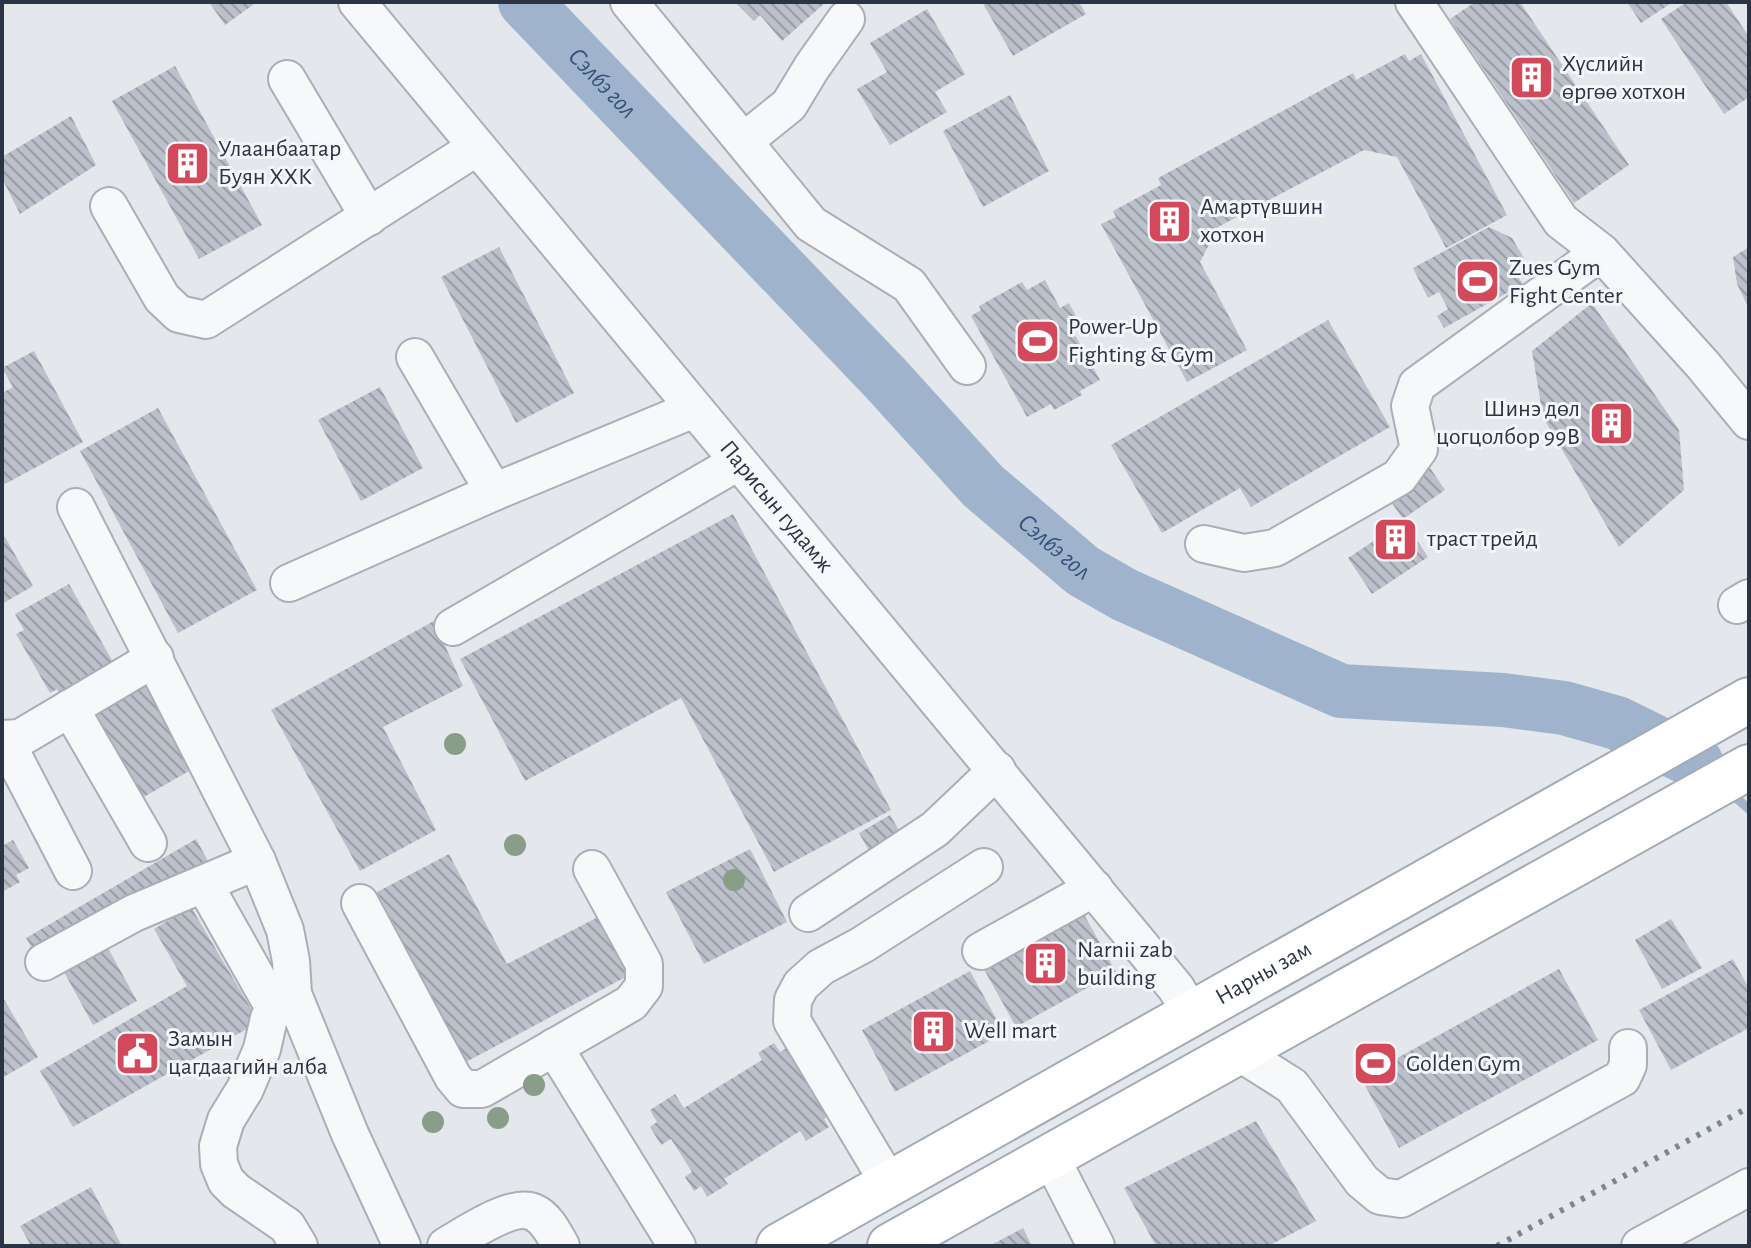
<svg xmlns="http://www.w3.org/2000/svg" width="1751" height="1248" viewBox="0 0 1751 1248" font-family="'Alegreya Sans',sans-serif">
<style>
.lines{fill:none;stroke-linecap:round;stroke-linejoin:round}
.stream{stroke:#9fb4cc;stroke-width:9}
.river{stroke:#9fb4cc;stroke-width:54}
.building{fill:url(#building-back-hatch)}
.minor-casing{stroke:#a9aeb7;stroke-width:40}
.major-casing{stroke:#a3abb8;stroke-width:48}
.minor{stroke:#f7f8fa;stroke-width:36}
.major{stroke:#fff;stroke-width:44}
.rail{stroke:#7d8696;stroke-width:6;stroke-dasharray:4 8;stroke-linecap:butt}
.tree{fill:#899d89}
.labels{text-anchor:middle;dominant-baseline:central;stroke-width:6;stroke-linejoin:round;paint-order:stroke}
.poi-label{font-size:24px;fill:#2b3445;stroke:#f4f6f9;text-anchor:start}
.street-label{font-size:24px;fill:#2b3445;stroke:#f4f6f9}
.water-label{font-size:26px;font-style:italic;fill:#34527a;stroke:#f4f6f9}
</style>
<defs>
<pattern id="building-back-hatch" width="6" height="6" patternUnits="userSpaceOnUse" patternTransform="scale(2)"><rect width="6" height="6" fill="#bbc0ca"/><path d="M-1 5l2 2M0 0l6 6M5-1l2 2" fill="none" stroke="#989da6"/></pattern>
</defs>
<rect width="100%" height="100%" fill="#e4e7ec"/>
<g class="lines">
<path class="stream" d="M1696,762L1711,775
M1728,791L1749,809"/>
<path class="river" id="s1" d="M525,2L886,379L983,486L1083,571L1125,595L1341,691L1503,700L1564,708L1617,723L1696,762"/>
</g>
<path class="building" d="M209,2H257L225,25Z
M735,2H826L782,41L760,15L754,21Z
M982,2H1079L1086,14L1013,56Z
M1475,2H1520L1629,165L1574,203L1450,19Z
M1627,2H1673L1641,23Z
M1687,2H1726L1749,37V97L1724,114L1661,19Z
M927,9L965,74L935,92L947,112L890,145L857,89L887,72L870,43Z
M1405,54L1409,61L1421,54L1507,215L1446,248L1397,157L1364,150L1218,227L1200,262L1247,350L1187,382L1101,224L1116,217L1113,211L1161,185L1158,178L1353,73L1356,80Z
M175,66L262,225L199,259L112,101Z
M1010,95L1049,171L983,207L943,131Z
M71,116L96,165L20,214L2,178V157Z
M1489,227L1512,238L1524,258L1510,266L1523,284L1444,328L1437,316L1448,309L1439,292L1428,298L1413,268Z
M499,247L574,393L516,423L441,277Z
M1749,247V309L1737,284L1733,257Z
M1045,280L1060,308L1069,303L1078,320L1069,324L1100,380L1080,391L1082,395L1054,410L1051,404L1027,417L971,316L981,310L979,306L1022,282L1027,290Z
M1592,303L1679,430L1684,490L1619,547L1543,417L1532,351Z
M1328,320L1390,427L1251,507L1240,488L1162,533L1111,445Z
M34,351L83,442L5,484L2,479V393L13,387L2,368Z
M380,387L423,468L361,501L318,420Z
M158,408L257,590L178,633L80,451Z
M1430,468L1445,490L1403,519L1387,496Z
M733,514L891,810L774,872L681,698L525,781L460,659Z
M1404,521L1428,557L1372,594L1348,558Z
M2,532L33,586L2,604Z
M69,584L118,671L64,702L57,689L50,693L16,634L24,630L15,614Z
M434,621L463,686L383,727L436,830L360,871L271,710Z
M147,679L196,767L142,798L94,730L102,725L93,710Z
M890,815L907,844L875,861L859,833Z
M196,839L208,861L37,956L26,938Z
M13,840L29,868L16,875L20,882L2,892V846Z
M750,849L787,922L704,964L666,892Z
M449,854L507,964L604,914L635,972L466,1062L377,892Z
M1076,900L1116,972L1016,1027L976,955Z
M191,907L259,1022L73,1127L40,1071L187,986L154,929Z
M1671,919L1702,968L1662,989L1635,940Z
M102,937L137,1001L93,1025L58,961Z
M1733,959L1749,989V1028L1671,1070L1639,1010Z
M1559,969L1598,1040L1399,1148L1361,1078Z
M970,971L1004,1033L895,1092L862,1030Z
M2,996L38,1057L2,1078Z
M774,1043L780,1052L789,1046L831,1114L824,1119L829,1127L806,1141L800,1131L724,1179L728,1184L707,1197L701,1186L694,1191L685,1177L692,1172L671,1139L661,1145L650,1127L657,1122L650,1110L675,1094L684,1108L762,1060L758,1053Z
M1256,1121L1316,1221L1268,1246H1156L1124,1188Z
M91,1187L122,1246H31L20,1226Z
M1023,1228L1032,1246H989Z"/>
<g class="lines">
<defs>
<g id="minor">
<path id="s2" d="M357,2L1176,988L1192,1015"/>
<path d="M629,2L811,224L909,285L967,366"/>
<path d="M1414,2L1561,221L1601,252L1703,365L1749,421"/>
<path d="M287,79L369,217"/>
<path d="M744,141L789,105L812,67L846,19"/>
<path d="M109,206L162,298L179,314L206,320L477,147"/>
<path d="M415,357L494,492"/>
<path d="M76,507L257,861L285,930L291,961L293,994L350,1134L402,1246"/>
<path d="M1204,544L1244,553L1275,548L1399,477L1419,449L1410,406L1417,385L1601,252"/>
<path d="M289,583L494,492L694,409"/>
<path d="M1737,605L1749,598"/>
<path d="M453,627L738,462"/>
<path d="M70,708L148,843"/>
<path d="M2,739L20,738L155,658"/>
<path d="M5,740L73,871"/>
<path d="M204,884L274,1008"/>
<path d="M360,903L453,1077L463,1089H482L631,1003L644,986V964L592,869"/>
<path d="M808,913L935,829L997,770"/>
<path d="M981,951L1094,888"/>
<path d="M44,962L134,913L257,861"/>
<path d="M293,994L280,1001L269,1018L262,1049L245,1089L226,1120L218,1146L219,1164L226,1181L236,1191L287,1226L299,1246"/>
<path d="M554,1047L677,1246"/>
<path d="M1237,1051L1292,1086L1362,1181L1380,1196L1401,1199L1622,1078L1628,1065V1048"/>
<path d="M1050,1156L1096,1246"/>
<path d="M890,1185L792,1021L793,1000L801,985L821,967L862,945L984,867"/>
<path d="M446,1246C465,1235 512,1203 533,1212C547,1218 554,1234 561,1246"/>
<path d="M1640,1246L1749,1187"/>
</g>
<g id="major">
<path id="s3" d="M779,1246L1749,700"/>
<path d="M890,1246L1749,767"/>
</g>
</defs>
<use href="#minor" class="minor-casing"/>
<use href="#major" class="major-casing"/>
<use href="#minor" class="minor"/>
<use href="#major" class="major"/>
<path class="rail" d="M1497,1246L1749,1107"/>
</g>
<g class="tree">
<circle cx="455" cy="744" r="11"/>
<circle cx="515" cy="845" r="11"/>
<circle cx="734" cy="880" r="11"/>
<circle cx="534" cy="1085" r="11"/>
<circle cx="498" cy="1118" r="11"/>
<circle cx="433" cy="1122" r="11"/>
</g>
<defs>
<symbol id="building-square" viewBox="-11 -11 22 22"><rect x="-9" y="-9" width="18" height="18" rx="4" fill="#d1495b" stroke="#f4f6f9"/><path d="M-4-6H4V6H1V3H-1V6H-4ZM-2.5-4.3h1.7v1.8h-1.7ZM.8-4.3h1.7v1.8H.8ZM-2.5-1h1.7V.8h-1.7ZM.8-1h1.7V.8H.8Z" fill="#fff"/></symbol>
<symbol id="stadium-square" viewBox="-11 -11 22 22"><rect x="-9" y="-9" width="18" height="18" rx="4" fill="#d1495b" stroke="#f4f6f9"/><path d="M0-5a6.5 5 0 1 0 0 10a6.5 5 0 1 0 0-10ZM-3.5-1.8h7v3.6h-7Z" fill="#fff"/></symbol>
<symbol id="civic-square" viewBox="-11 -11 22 22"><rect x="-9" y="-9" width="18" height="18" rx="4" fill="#d1495b" stroke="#f4f6f9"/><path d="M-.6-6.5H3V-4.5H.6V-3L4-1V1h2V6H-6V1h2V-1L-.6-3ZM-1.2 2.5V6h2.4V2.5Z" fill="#fff"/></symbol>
</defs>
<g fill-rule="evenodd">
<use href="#building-square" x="1506" y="52" width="51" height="51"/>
<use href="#building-square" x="162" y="138" width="51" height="51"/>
<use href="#building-square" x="1144" y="196" width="51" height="51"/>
<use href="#stadium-square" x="1452" y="256" width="51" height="51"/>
<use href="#stadium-square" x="1012" y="316" width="51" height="51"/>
<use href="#building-square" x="1586" y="398" width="51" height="51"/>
<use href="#building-square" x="1370" y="514" width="51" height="51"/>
<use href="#building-square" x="1020" y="938" width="51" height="51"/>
<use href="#building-square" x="908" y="1006" width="51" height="51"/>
<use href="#civic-square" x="112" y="1028" width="51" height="51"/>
<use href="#stadium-square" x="1350" y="1038" width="51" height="51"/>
</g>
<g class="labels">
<g class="poi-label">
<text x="1562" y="64">Хүслийн<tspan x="1562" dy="28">өргөө хотхон</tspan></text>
<text x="218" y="149">Улаанбаатар<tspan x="218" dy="28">Буян ХХК</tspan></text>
<text x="1200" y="207">Амартүвшин<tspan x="1200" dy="28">хотхон</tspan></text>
<text x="1509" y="268">Zues Gym<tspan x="1509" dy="28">Fight Center</tspan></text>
<text x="1068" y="327">Power-Up<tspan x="1068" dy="28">Fighting &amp; Gym</tspan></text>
<text x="1580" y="409" text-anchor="end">Шинэ дөл<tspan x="1580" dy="28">цогцолбор 99В</tspan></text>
<text x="1427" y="539">траст трейд</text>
<text x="1077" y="950">Narnii zab<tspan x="1077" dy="28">building</tspan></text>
<text x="964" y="1031">Well mart</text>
<text x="168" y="1039">Замын<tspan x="168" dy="28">цагдаагийн алба</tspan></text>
<text x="1406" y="1064">Golden Gym</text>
</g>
<g class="street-label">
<text stroke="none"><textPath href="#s2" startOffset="656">Парисын гудамж</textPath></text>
<text stroke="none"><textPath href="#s3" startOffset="556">Нарны зам</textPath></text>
</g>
<g class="water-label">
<text stroke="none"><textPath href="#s1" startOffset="112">Сэлбэ гол</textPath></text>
<text stroke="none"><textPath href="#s1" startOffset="760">Сэлбэ гол</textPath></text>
</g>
</g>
<rect width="1751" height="1248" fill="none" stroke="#2b3445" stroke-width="8"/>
</svg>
